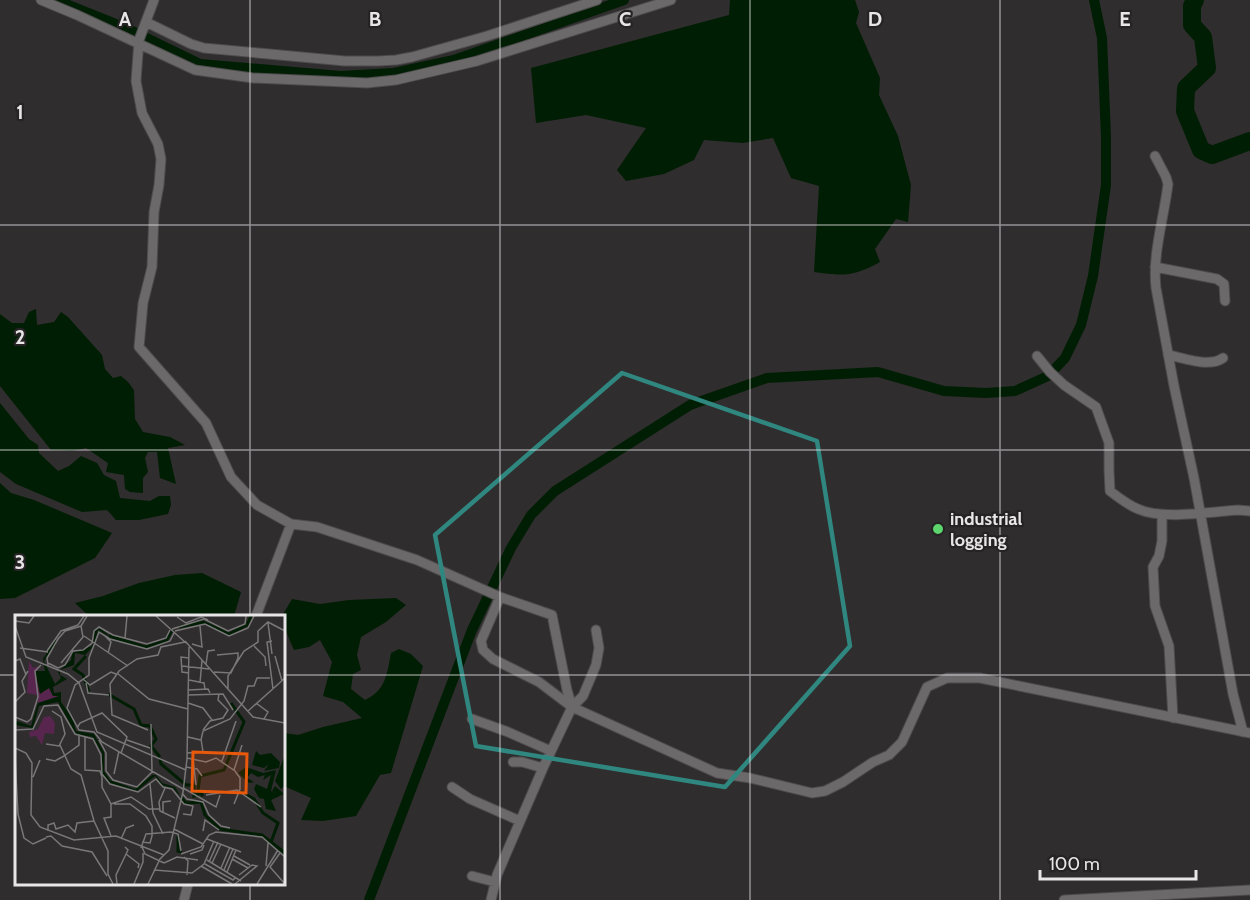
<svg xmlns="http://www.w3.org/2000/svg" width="1250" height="900" viewBox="0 0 1250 900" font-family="Cabin,sans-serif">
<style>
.water{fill:#001e03}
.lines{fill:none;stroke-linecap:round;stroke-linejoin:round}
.canal{stroke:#001e03;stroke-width:10}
.river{stroke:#001e03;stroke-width:18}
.street-casing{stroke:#4d4b4c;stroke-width:11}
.street{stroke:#6c696b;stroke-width:9}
.marked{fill:none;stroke:#308780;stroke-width:4.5;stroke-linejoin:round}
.grid{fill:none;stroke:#e8e6e7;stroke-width:1.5;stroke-opacity:0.55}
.poi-dot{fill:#5dd56d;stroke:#252324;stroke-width:2}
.labels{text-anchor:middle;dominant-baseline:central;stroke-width:4.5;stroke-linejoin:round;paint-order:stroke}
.poi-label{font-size:18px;font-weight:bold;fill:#e8e6e7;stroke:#252324;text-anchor:start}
.inset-river{fill:none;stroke:#001e03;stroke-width:3}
.inset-road{fill:none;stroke:#797778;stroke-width:1.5}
.view{fill:#e8590c;fill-opacity:0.15;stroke:#e8590c;stroke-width:3}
.inset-edge{fill:none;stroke:#e8e6e7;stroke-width:3}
.grid-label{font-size:20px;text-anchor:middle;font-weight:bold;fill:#e8e6e7;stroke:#252324;stroke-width:4.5;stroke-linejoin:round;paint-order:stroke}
</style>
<rect width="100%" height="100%" fill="#2f2d2e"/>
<path class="water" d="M730,0H855L859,12L856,23L880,78L879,95L898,136L911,185L908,222L896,219L875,249L880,262C853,277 843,276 814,272L819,186L791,178L773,138L743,143L704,140L694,160L664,174L626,181L617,170L646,128L586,115L536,123L531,68L729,15Z
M36,309L37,325L54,322L61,312L68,317L102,355L105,369L113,378L121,376L128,382L134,390L135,419L143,432L170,437L185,445L168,448L176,484L160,478L157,452H148L145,458L148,472L143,478V493L130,492L125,489L124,475L106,472L108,463L86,448L72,451L51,450L0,386V314L12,323H24L29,312Z
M0,403L29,439L38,445L39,453L58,471L69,466L81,456L97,463L104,475L116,481L120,498L150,501L159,496H170L171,505L168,514L139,520H116L107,510L82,512L16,484L0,472Z
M0,483L11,493L34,500L112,533L95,558L15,598L0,599Z
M202,573L241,592L234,616H89L75,603L103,596L139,583L175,575Z
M396,598L406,605L386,622L361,637L357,655L361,670L353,674L351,689L365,700C386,690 387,674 391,653L399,649L411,654L423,666L391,773L380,775L356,816L323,821L301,820L311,798L284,786V733L298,735L323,727L362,718L343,702L323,696L332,662L320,640L309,647L294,650C289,639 284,628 284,616H282L292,599L320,604L349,600Z"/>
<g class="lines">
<path class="canal" d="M56,0L128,29L200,64L341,76L394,73L454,60L624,0
M369,900L472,630L511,548L531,515L555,491L690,405L767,378L878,372L944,391L986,393L1015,391L1048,376L1065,358L1081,325L1093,276L1106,185V137L1102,38L1094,0"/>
<path class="river" d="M1195,0L1192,6V25L1203,37L1207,68L1186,88L1185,111L1201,150L1212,155L1250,141"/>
<defs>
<path id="street" d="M41,0L77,15L195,70L253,78L367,83L396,80L477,61L671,0
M154,0L139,40L136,81L142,113L158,144L161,159L159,185L154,212L152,267L143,303L139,347L206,423L231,477L257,505L291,524L317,527L417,560L500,597L552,615L567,690L572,707L717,773L750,778L812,793L825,791L843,782L873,762L889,755L902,742L927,687L947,678H980L1250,733
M146,22L191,44L204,48L345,61H378L396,60L412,57L487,36L597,0
M1155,156L1166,177L1168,184C1164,218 1152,255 1156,288L1174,386L1194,478L1233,694L1243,732
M1155,267L1217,279L1224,284L1225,301
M1168,355C1185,358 1209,368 1223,358
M1037,356L1050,372L1064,385L1096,407L1109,443V470L1110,491C1119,498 1128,505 1138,509C1162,520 1211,512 1238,510L1250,511
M1162,515V541L1159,556L1153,567L1155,606L1169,646L1173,718
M500,597L481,641L483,650L493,659L539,682L572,707
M256,616L291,524
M472,719L508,732L551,751
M513,762H522L543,768
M452,787L470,799L520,821
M472,876L495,882
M184,900L188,884
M491,900L497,875L543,768L572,707L583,696L596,665L599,648L596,630
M1064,900L1250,890"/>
</defs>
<use href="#street" class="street-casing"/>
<use href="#street" class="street"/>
</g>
<path class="marked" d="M622,373L817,441L850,646L725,787L476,746L435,535Z"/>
<path class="grid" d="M250,0V616M500,0V900M750,0V900M1000,0V900M0,225H1250M0,450H1250M0,675H16M284,675H1250M250,884V900"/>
<circle class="poi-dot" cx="938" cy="529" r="6"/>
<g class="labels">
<g class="poi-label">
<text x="950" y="519">industrial<tspan x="950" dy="21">logging</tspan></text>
</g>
</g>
<g transform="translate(15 615)">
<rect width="270" height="270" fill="#2f2d2e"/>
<path d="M14,46L18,53L25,51L20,59L25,68L24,78L35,73L38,81L44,79L41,83L23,88L22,80L12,78ZM35,101L40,108L39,119L30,118L27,130L21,121L15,122L14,117L23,114L29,102Z" fill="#58254e"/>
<path d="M85,13L98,24L83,15L78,32L70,40L60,38L59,50L45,55V60L52,64L38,72L39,78L46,77V87L58,104L61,116L79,119L89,137V156L95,165L120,174L137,160H141L147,168L160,172L166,182L158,173L147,170L140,161L122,176L95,168L87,158V138L78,122L61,119L43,87L24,91L18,113L0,110L2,106L16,111L23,88L44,81H38L34,73L25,79L20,56H30L28,44L41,23V30L29,46L40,69L46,63L43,57L56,45L57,38L77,31L80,16ZM241,136L245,140L256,138L265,147L264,153L249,156L254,149L249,153L237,150ZM269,142L270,170L266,174L260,166ZM231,152L248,158L261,155L256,176L262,179L257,176L260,171L269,179L256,185L261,196L251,194L249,184L244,183L239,174L241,169L252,174L256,160L248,165L250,160L243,162L236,158L232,163L239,167L234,168L223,158Z" fill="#001e03"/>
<path class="inset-river" d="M164,12L188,7L214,19L232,10L236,1M94,21L130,32L151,26L157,15M71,41L59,54L68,60L74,77M93,79L119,94L126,110L135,111L141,124L136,131L145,142M145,143L146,149L171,170H179V181L184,179M226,177L239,184L248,198L263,208L256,227M188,181L183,175L185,161L209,155L229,107L216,88M166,182L171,188L186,187L190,200L205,214L247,220L270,238M163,221V236L167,237"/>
<path class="inset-road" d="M141,1L171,28M162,2L171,8L186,2L193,5M0,6L14,8L19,1M253,8L257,39M0,11L11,42L53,59L64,68L82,117L171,155M157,14L189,4L213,16L230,9L231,1M160,16L190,9L214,21L233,13L239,1M159,18L155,26L132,34L95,24L84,17L74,43V60L60,70L52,93L64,115L79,117L87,127L168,174M69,21L113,51M90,21L96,27L93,38M110,23L112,1M170,26L238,102L270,108M257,26L252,27L258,74M177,29L187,32L185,11M239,31L250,42L251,51M5,33L33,37M32,36L46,16L63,10L69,1M260,41L267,66M0,46L5,44L11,60M33,48L43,53L50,50L58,36L68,35L77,28L79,16L84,12L98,20L132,29L151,23L155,15M46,48L68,22L66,11M191,49L193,36L200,35M33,50L32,43L43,24L50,16L66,11L72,1M167,51L194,54M199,57L216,58L223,43V38L202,40M102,58L134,84L173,94M174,58L167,57L166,42L174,43M68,64L75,70L96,57L101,59M174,65L189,68L190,74M71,68L73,78L94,80M185,68L187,45M213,74V61L229,36L243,27V16L253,7L270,16M173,75L193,74L195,78M173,80L208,79L218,95M0,87L10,77L7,66L13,56M173,88L188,93L197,105M241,88L253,97L249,104M233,96L270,63M0,102L12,107L16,104L23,82L20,56L26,50M136,109L137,155M62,113L65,108L87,98L112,122L106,138M0,115L18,114L29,91L43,90L60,119L78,124L86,140L87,159L95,169L123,177L141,164L148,172L157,174L169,189L178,191L176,200L168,199M133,115L97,100L95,69L104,56L122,44L143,40L146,32L170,27M188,115L195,106L208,103L213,95L203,85L204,79M70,121V155L85,156L87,162V172L96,189V202L89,203L96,221M173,122L186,125L188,116L215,104L229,86L233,71H239L242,63H255M84,125L91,138V156L98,165L122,172L138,156M112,125L135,133M31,129L44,131L50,119L46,102L37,96M45,130L56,154L66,160L79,206L93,236V259L98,269M0,133L11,138L17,148L16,200L25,212L59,225L101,221L149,240M172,138L188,137L186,124M49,141L64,130V121M0,142L3,199L9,223L18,229L31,223M172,143L191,147L201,143L220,156L225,163V174L219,189M31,144L40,146L49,141M178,144L181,170M207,146L221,106M171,152L182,154L187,161M219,155L227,130M99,159L104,136M18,162L25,145M135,169L138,198L148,219M150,173L144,187L145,196L160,203M168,173L201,192L205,180M167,178L172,184L188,187L194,200L206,211L215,213M191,180L222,175L246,192M96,189L116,182L134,194H145M99,189H115L131,201L137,211V221L135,228L127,227M148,197V187L156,186M159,214L188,229M33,216V210L39,208L41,214L53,210L60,217L62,208L79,206M188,216L190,205L204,215M31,222L36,221L47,231L77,237L92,261M106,224L111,213L119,210M192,224L226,237M127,232L130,239L149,248M126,233L131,219L156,217L163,219L166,236M265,238L255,252L270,269M111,239L124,249L123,253M166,239L186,232L194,220L201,217L247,222L270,242M175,239L187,235L189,230M219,241L235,250M169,242L173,246L172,260M217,244L233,253M192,245L226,266M194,247L203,227M149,248L162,242L183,245M197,248L206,229M190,249L218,265L221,262M186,251L217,269M251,251L253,228M206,253L215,232M139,255L177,258L189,249L199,226M209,255L218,234M212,257L221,235M102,269L101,260L113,235L110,232M119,269L128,247V238M133,269L145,244L154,235L168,177L172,144L174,32M220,269L242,251L237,250L224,260M242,269L263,235"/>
<path class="view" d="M178,137L232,139L231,178L177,176Z"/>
<rect width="270" height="270" class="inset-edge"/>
</g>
<g class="grid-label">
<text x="125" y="26">A</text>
<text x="375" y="26">B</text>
<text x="625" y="26">C</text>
<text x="875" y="26">D</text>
<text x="1125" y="26">E</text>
<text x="20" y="119">1</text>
<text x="20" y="344">2</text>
<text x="20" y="569">3</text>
</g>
<path d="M1040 870v9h156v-9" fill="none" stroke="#e8e6e7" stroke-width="3"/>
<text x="1049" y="870" font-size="18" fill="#e8e6e7" stroke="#252324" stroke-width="4.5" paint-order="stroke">100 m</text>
</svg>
